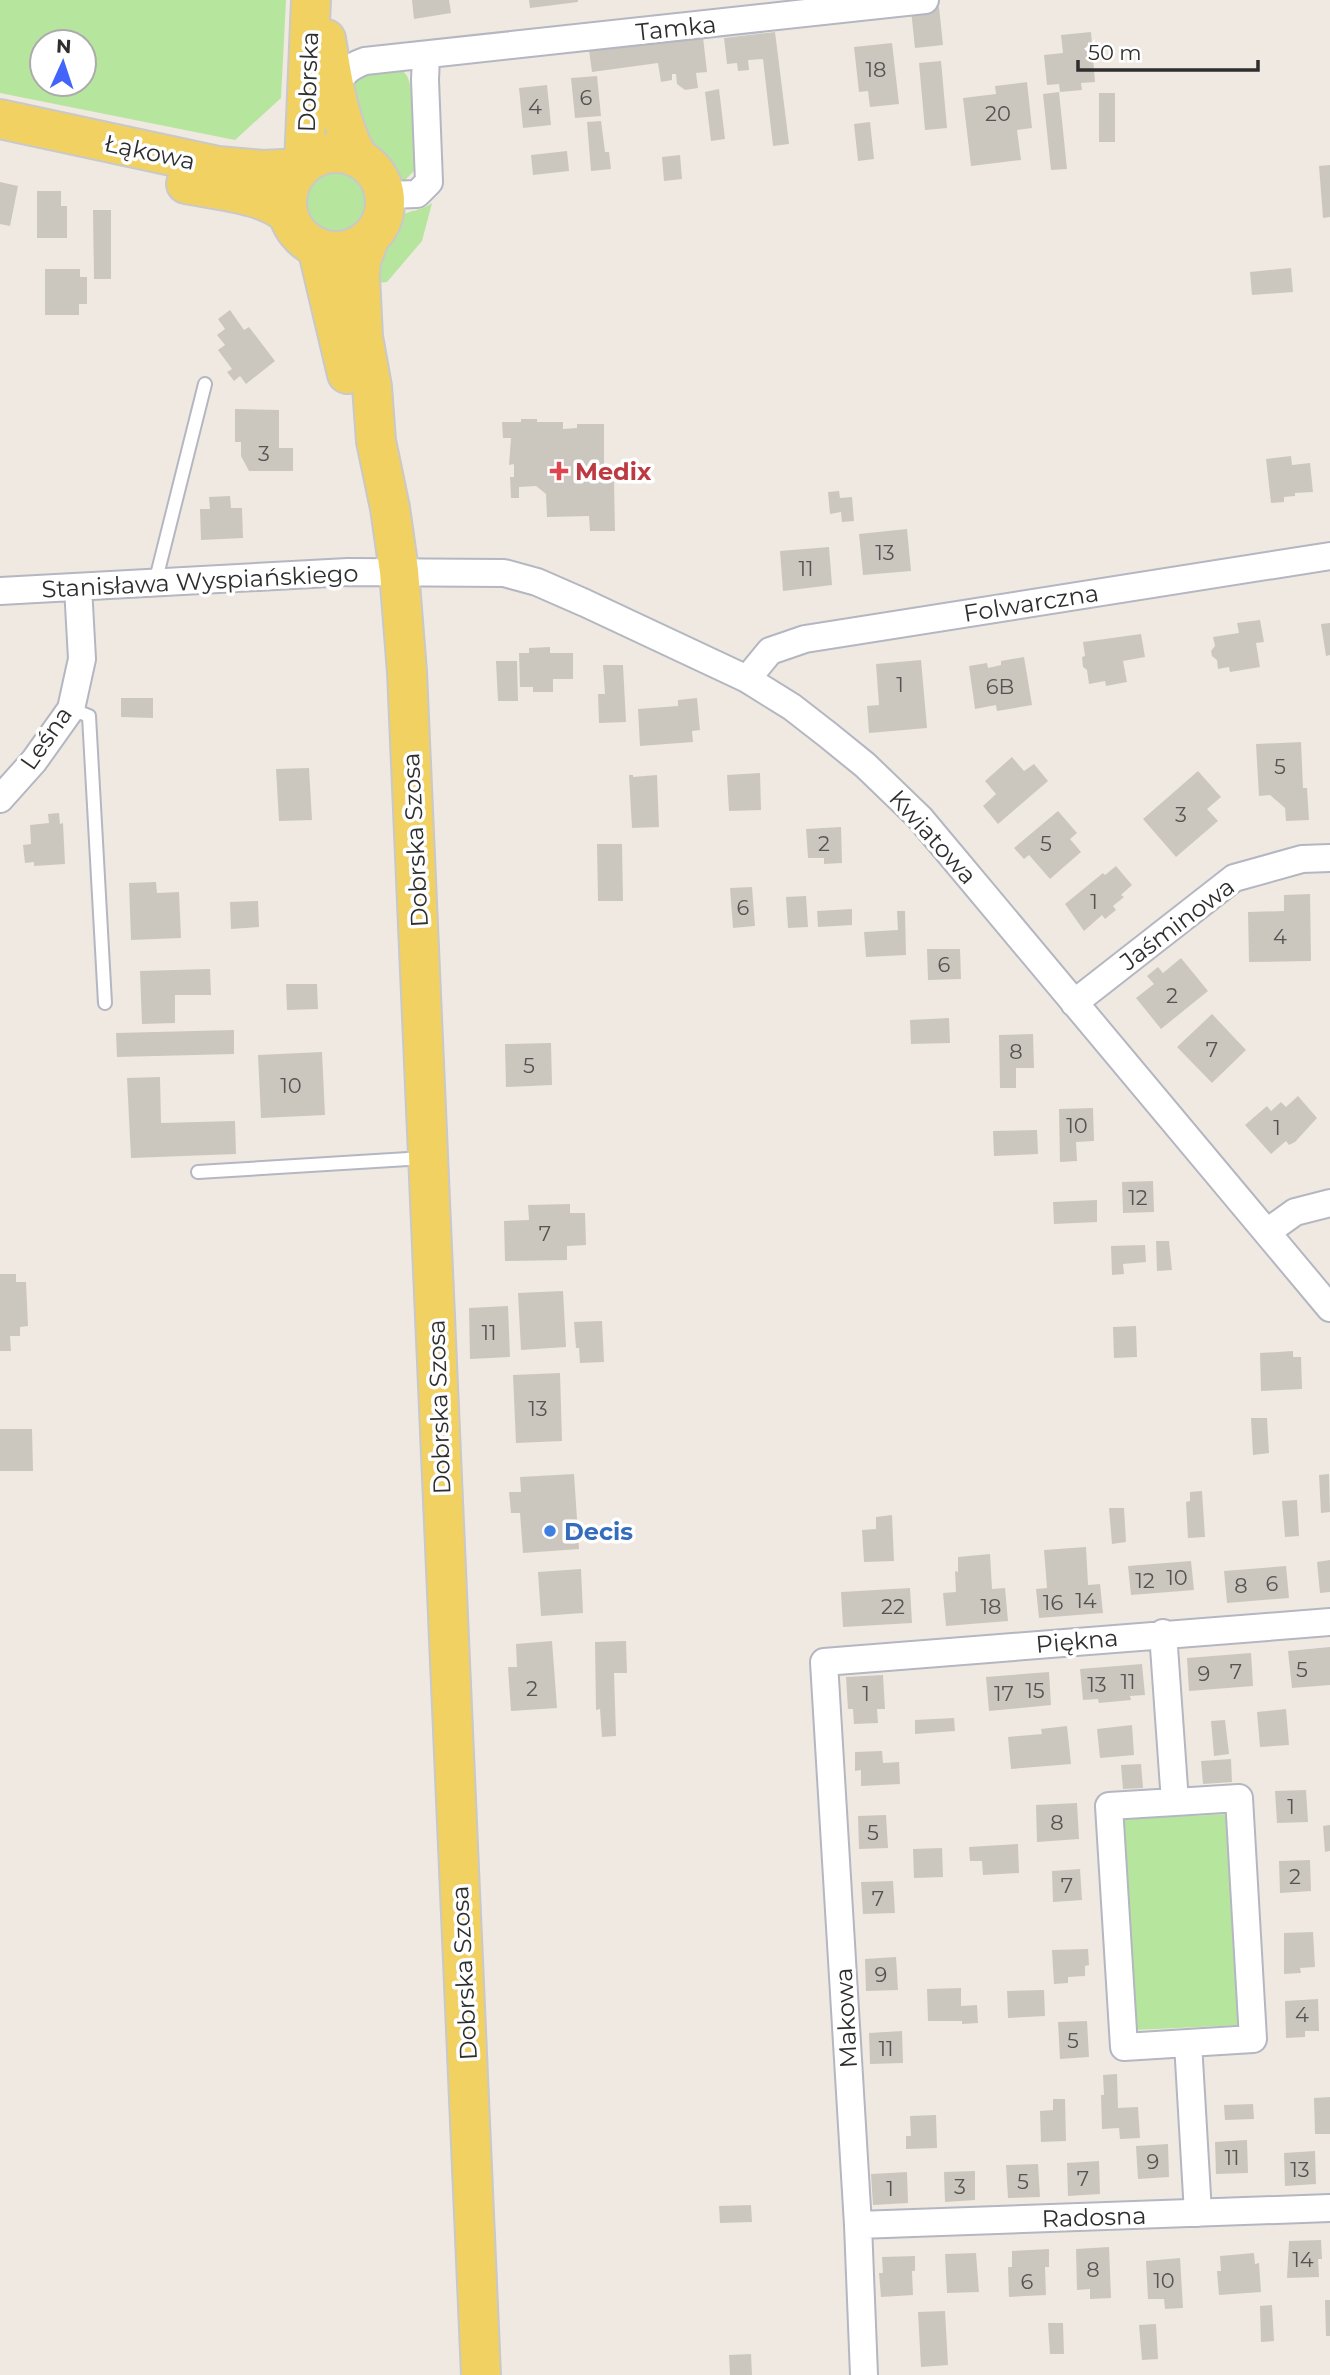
<svg xmlns="http://www.w3.org/2000/svg" width="1330" height="2375" viewBox="0 0 1330 2375" font-family="Montserrat,sans-serif">
<style>
.green{fill:#b6e59e;fill-rule:evenodd}
.building{fill:#cbc7bf}
.lines{fill:none;stroke-linecap:round;stroke-linejoin:round}
.service-casing{stroke:#b4b7c1;stroke-width:16}
.minor-casing{stroke:#b4b7c1;stroke-width:30}
.primary-casing{stroke:#c9c9c9;stroke-width:42}
.service{stroke:#fff;stroke-width:12}
.minor{stroke:#fff;stroke-width:26}
.primary{stroke:#f2d163;stroke-width:38}
.health-dot{fill:#e0444e;stroke:#fff;stroke-width:2.5}
.shop-dot{fill:#3f7fe0;stroke:#fff;stroke-width:2.5}
.labels{text-anchor:middle;dominant-baseline:central;stroke-width:7;stroke-linejoin:round;paint-order:stroke}
.number-label{font-size:21px;fill:#555452}
.street-label{font-size:24px;fill:#2e2e2e;stroke:#fff}
.health-label{font-size:24px;font-weight:bold;fill:#be3a42;stroke:#fff;text-anchor:start}
.shop-label{font-size:24px;font-weight:bold;fill:#366cbe;stroke:#fff;text-anchor:start}
</style>
<rect width="100%" height="100%" fill="#efe9e1"/>
<path class="green" d="M0,0H286L281,98L235,140L0,93ZM42,42H84V84H42Z
M395,66C400,69 404,71 407,76C415,91 415,150 416,169L404,181L396,180L379,152L373,148L347,78Z
M303 201a33 33 0 1 1 66 0a33 33 0 1 1-66 0Z
M432,203L422,241L387,282L376,283L370,273L398,217C409,210 422,211 432,203Z
M1231,1814L1241,2025L1134,2030L1124,1819Z"/>
<path class="building" d="M412,0H449L451,13L414,19Z
M529,0H578V2L530,8Z
M939,7L943,45L915,48L911,10Z
M775,32L789,144L773,146L763,59L748,60L749,70L738,71L737,63L727,64L724,38Z
M1091,32L1095,82L1081,83L1082,90L1060,92L1059,84L1047,85L1044,55L1063,53L1061,35Z
M703,37L707,72L696,73L698,88L685,90L677,84L676,74H672V80L661,82L658,63L592,72L589,50Z
M892,43L899,104L870,107L868,91L859,92L854,47Z
M941,61L947,128L925,130L919,63Z
M597,76L601,116L575,118L571,78Z
M1027,82L1032,128L1017,130L1021,160L971,166L963,98L996,94L995,86Z
M547,85L551,125L523,128L519,88Z
M719,89L725,139L711,141L705,92Z
M1059,92L1067,169L1051,170L1043,94Z
M1099,93H1115V142H1099Z
M601,121L605,152H609L611,169L591,171L587,122Z
M870,122L874,159L858,161L854,124Z
M567,151L569,171L533,175L531,155Z
M680,155L682,179L664,181L662,157Z
M1330,165V217L1323,218L1319,166Z
M0,182L18,186L10,226L0,224Z
M37,191H61V206H67V238H37Z
M93,210H111V279H94Z
M1291,268L1293,292L1252,295L1250,272Z
M45,269H80V277H87V304H79V315H45Z
M230,310L244,330L249,327L275,361L246,384L240,376L234,381L227,372L232,369L218,350L225,345L217,335L225,329L218,319Z
M235,409L279,410V448H293V471H249L241,456V442H235Z
M521,419H537V422H563V429L577,428V424H604V480H614L615,531H590L589,516L547,517L546,494L536,486L519,487V498H511L510,477H514V464L509,465L511,438H503L502,422H521Z
M1291,456L1292,465L1310,463L1313,492L1295,493V496L1284,497V502L1271,503L1266,459Z
M839,491L840,498L852,497L854,521L842,522L841,512L830,514L828,492Z
M230,496L231,508H242L243,538L201,540L200,509H210L209,497Z
M907,529L911,571L863,575L859,534Z
M829,547L832,585L783,591L780,551Z
M1260,620L1264,642L1256,643L1260,667L1230,672L1229,667L1218,669L1217,660L1212,656L1211,651L1215,646L1213,637L1239,633L1237,623Z
M1330,623V655L1326,656L1321,624Z
M1141,634L1145,657L1123,661L1127,682L1106,686L1105,681L1089,684L1087,670L1083,667L1082,657L1085,656L1083,642Z
M550,647V653H573V679H553V692H533V687H520L519,653H529V648Z
M1024,657L1032,705L997,711L996,705L975,709L969,666L987,663L988,668L1001,665V661Z
M921,660L927,728L869,733L867,706L879,705L876,664Z
M496,661H517L518,701H498Z
M603,665H623L626,722L599,723L598,694H605Z
M121,698H153V718L121,717Z
M697,698L700,730L692,731L693,742L640,746L638,709L678,706V700Z
M1301,742L1303,788H1307L1309,820L1286,821L1285,808L1270,795L1259,796L1256,744Z
M1012,757L1024,771L1034,764L1048,781L998,824L983,806L996,794L985,781Z
M309,768L312,820L279,821L276,769Z
M1198,771L1221,797L1207,809L1218,821L1176,857L1143,819Z
M760,773L761,810L729,811L727,775Z
M629,775H633V777L657,775L659,827L632,828Z
M1058,811L1077,833L1070,839L1081,852L1050,879L1029,855L1024,859L1014,848Z
M59,813L60,824L63,823L65,864L34,866V862L25,863L23,845L31,844L30,825L49,823L48,814Z
M841,827L842,863L824,864V858H808L806,829Z
M597,844H622L623,901H598Z
M1116,866L1132,885L1121,895L1124,897L1113,906L1116,910L1105,919L1102,915L1084,931L1065,904L1103,873L1105,875Z
M156,882L157,893L179,892L181,938L131,940L129,883Z
M752,887L755,926L733,928L730,888Z
M1310,894L1311,961L1249,962L1248,912L1284,911V895Z
M806,896L808,927L788,928L786,897Z
M258,901L259,927L231,929L230,902Z
M852,909V925L818,927L817,911Z
M897,911H905L906,955L866,957L864,932L898,930Z
M927,949H960L961,979L928,980Z
M1181,958L1208,991L1161,1029L1136,998L1154,984L1147,976L1158,967L1163,973Z
M210,969L211,995H175V1023L142,1024L140,971Z
M286,984H317L318,1009L287,1010Z
M1212,1014L1246,1050L1212,1083L1177,1047Z
M949,1018L950,1043L911,1044L910,1020Z
M234,1030V1054L117,1057L116,1033Z
M1033,1034L1034,1068H1016V1088H1000L999,1035Z
M551,1043L552,1085L506,1087L505,1044Z
M322,1052L325,1115L261,1118L258,1055Z
M160,1077L161,1123L235,1121L236,1154L131,1158L127,1078Z
M1298,1096L1317,1118L1295,1142L1289,1145L1286,1141L1271,1154L1245,1125L1267,1106L1271,1111L1281,1102L1286,1107Z
M1093,1108L1094,1141L1076,1142L1077,1161L1060,1162L1059,1109Z
M1037,1130L1038,1154L994,1156L993,1131Z
M1153,1181L1154,1212L1123,1213L1122,1182Z
M1097,1200V1222L1054,1224L1053,1202Z
M570,1204V1213H585L586,1245L567,1246V1260L505,1261L504,1221L529,1220L528,1205Z
M1156,1241H1169L1172,1270L1157,1271Z
M1145,1245L1146,1262L1123,1264L1124,1274L1112,1275L1111,1246Z
M0,1274H16V1282H26L28,1326L20,1327V1336H10L11,1351H0Z
M563,1291L566,1347L521,1350L518,1293Z
M508,1306L510,1357L470,1359L469,1308Z
M602,1321L604,1362L580,1363L579,1348H576L574,1322Z
M1136,1326L1137,1357L1114,1358L1113,1327Z
M1293,1351V1357H1301L1302,1389L1261,1391L1260,1353Z
M560,1373L562,1441L516,1443L513,1375Z
M1251,1418H1267L1269,1453L1253,1455Z
M0,1429H32L33,1471H0Z
M574,1474L579,1549L523,1553L520,1513H511L509,1492H521L520,1477Z
M1329,1474L1330,1512L1321,1513L1319,1475Z
M1202,1491L1205,1537L1188,1538L1186,1502L1190,1501V1492Z
M1297,1500L1299,1536L1285,1537L1282,1501Z
M1109,1508H1124L1126,1542L1112,1544Z
M892,1515L894,1561L864,1562L862,1530L876,1529V1517Z
M1086,1547L1088,1585L1100,1584L1103,1613L1039,1618L1036,1589L1047,1588L1044,1550Z
M990,1554L992,1589L1005,1588L1008,1621L946,1626L943,1593L956,1592L955,1571L958,1572V1557Z
M1330,1560V1592L1320,1593L1317,1562Z
M1191,1561L1194,1590L1131,1595L1128,1566Z
M1286,1566L1289,1598L1227,1603L1224,1571Z
M581,1569L583,1613L541,1616L538,1572Z
M910,1588L912,1623L843,1627L841,1592Z
M552,1641L557,1708L511,1711L508,1667H517L516,1644Z
M626,1641L627,1673H614L616,1736L602,1737L600,1709L596,1710L595,1642Z
M1330,1647V1685L1292,1688L1288,1651Z
M1251,1653L1253,1686L1189,1691L1187,1658Z
M1142,1664L1145,1695L1130,1696L1131,1700L1099,1703L1098,1699L1083,1700L1080,1669Z
M1049,1672L1051,1705L989,1711L986,1677Z
M883,1675L885,1709H877L878,1723L854,1724L853,1709H848L846,1677Z
M1286,1709L1289,1745L1260,1747L1257,1712Z
M954,1718L955,1731L915,1734V1720Z
M1225,1720L1229,1754L1214,1756L1211,1721Z
M1132,1725L1134,1755L1100,1758L1097,1729Z
M1067,1726L1071,1764L1011,1769L1008,1737L1042,1734L1041,1729Z
M882,1751L883,1763L899,1762L900,1784L861,1786V1770L855,1771V1752Z
M1231,1759L1232,1782L1203,1784L1201,1761Z
M1141,1764L1143,1788L1123,1789L1121,1765Z
M1306,1790L1308,1822L1277,1823L1275,1791Z
M1077,1803L1079,1839L1037,1842L1036,1805Z
M886,1815L888,1848L859,1849L858,1816Z
M1330,1825V1851L1325,1852L1323,1826Z
M1018,1844L1019,1873L983,1875L982,1861H970L969,1847Z
M942,1848L943,1877L914,1878L913,1849Z
M1310,1860L1311,1891L1280,1893L1279,1861Z
M1080,1869L1082,1900L1053,1902L1052,1871Z
M893,1881L895,1913L863,1914L861,1882Z
M1313,1932L1315,1967L1300,1968L1301,1973L1284,1974V1933Z
M1088,1949L1089,1965L1085,1966V1976L1068,1977V1983L1054,1984L1052,1950Z
M896,1957L898,1990L866,1991L865,1959Z
M961,1988V2006L977,2005L978,2023L962,2024V2021H928L927,1989Z
M1044,1990L1045,2016L1008,2018L1007,1991Z
M1318,1999L1319,2031H1305V2037L1286,2038L1285,2001Z
M1087,2021L1089,2057L1060,2059L1058,2022Z
M902,2031L903,2063L870,2064L869,2033Z
M1117,2074L1118,2108L1138,2107L1140,2138L1120,2139L1119,2128L1102,2129L1101,2095H1104L1103,2075Z
M1330,2097V2134H1315L1314,2098Z
M1053,2099H1065L1066,2141L1041,2142L1040,2111L1053,2110Z
M1253,2104L1254,2119L1225,2120L1224,2105Z
M936,2115L937,2148L906,2149V2136H911L910,2116Z
M1247,2140L1248,2173L1216,2174L1215,2142Z
M1168,2144L1169,2177L1138,2179L1136,2146Z
M1315,2151L1316,2184L1285,2186L1284,2153Z
M1099,2161L1100,2194L1068,2196L1067,2163Z
M1038,2164L1040,2197L1008,2198L1006,2165Z
M975,2171V2200L945,2202L944,2172Z
M907,2172L908,2203L873,2205L871,2174Z
M751,2205L752,2222L720,2223L719,2206Z
M1321,2240L1322,2259H1318L1319,2277L1287,2278L1289,2241Z
M1109,2247L1111,2298L1090,2299V2289L1077,2290L1076,2249Z
M1049,2249V2267H1045L1046,2295L1009,2297L1008,2267H1012V2251Z
M976,2253L979,2292L947,2293L945,2254Z
M1254,2253L1255,2264L1259,2263L1261,2292L1219,2295L1217,2271H1221L1220,2256Z
M915,2256V2271H912L913,2295L881,2297L879,2273H883L882,2257Z
M1180,2258L1183,2308L1165,2309L1164,2299H1148L1146,2261Z
M1325,2300H1330V2336H1326Z
M1272,2305L1274,2341L1261,2342L1260,2306Z
M945,2311L948,2365L921,2367L918,2312Z
M1048,2323H1063L1064,2354H1050Z
M1156,2324L1158,2359L1142,2360L1139,2325Z
M751,2354L752,2375H730L729,2355Z"/>
<g class="lines">
<defs>
<path id="service" d="M155,583L205,384
M71,709L89,716L105,1003
M198,1172L424,1158"/>
<path id="minor" d="M334,90C342,74 348,67 365,61L925,0
M386,195L417,194L429,182L425,80L426,56
M0,591L348,572L504,573L537,582L585,603L747,679L792,707L828,735L865,765L920,818L1330,1308
M747,679L770,651L805,639L1330,556
M0,799L34,761L71,709L82,659L78,587
M1074,1003L1234,878L1302,859L1330,858
M1267,1232L1295,1212L1330,1203
M1163,1633L1175,1802L1239,1798L1253,2039L1188,2043L1198,2213
M1175,1802L1109,1806L1124,2047L1188,2043
M858,2225L1330,2208
M864,2375L858,2225L824,1662L1330,1622"/>
<path id="primary" d="M326,39C333,81 338,120 358,158
M0,119L218,166L263,170L301,168
M287 202a49 49 0 1 1 98 0a49 49 0 1 1-98 0Z
M304,165L311,0
M186,184C216,190 268,194 289,216
M370,237L361,261L360,277L363,337L372,387L376,441L390,508L399,571L407,672L481,2375
M317,247L347,374"/>
</defs>
<use href="#service" class="service-casing"/>
<use href="#minor" class="minor-casing"/>
<use href="#primary" class="primary-casing"/>
<use href="#service" class="service"/>
<use href="#minor" class="minor"/>
<use href="#primary" class="primary"/>
</g>
<path class="health-dot" d="M555.5 460.5h7v7h7v7h-7v7h-7v-7h-7v-7h7z"/>
<circle class="shop-dot" cx="550" cy="1531" r="7"/>
<g class="labels">
<g class="number-label">
<text x="876" y="69">18</text>
<text x="586" y="97">6</text>
<text x="535" y="106">4</text>
<text x="998" y="113">20</text>
<text x="264" y="453">3</text>
<text x="885" y="552">13</text>
<text x="806" y="568">11</text>
<text x="900" y="684">1</text>
<text x="1000" y="686">6B</text>
<text x="1280" y="766">5</text>
<text x="1181" y="814">3</text>
<text x="824" y="843">2</text>
<text x="1046" y="843">5</text>
<text x="1094" y="901">1</text>
<text x="743" y="907">6</text>
<text x="1280" y="936">4</text>
<text x="944" y="964">6</text>
<text x="1172" y="995">2</text>
<text x="1212" y="1049">7</text>
<text x="1016" y="1051">8</text>
<text x="529" y="1065">5</text>
<text x="291" y="1085">10</text>
<text x="1077" y="1125">10</text>
<text x="1277" y="1127">1</text>
<text x="1138" y="1197">12</text>
<text x="545" y="1233">7</text>
<text x="489" y="1332">11</text>
<text x="538" y="1408">13</text>
<text x="1177" y="1577">10</text>
<text x="1145" y="1580">12</text>
<text x="1272" y="1583">6</text>
<text x="1241" y="1585">8</text>
<text x="1086" y="1600">14</text>
<text x="1053" y="1602">16</text>
<text x="893" y="1606">22</text>
<text x="991" y="1606">18</text>
<text x="1302" y="1669">5</text>
<text x="1236" y="1671">7</text>
<text x="1204" y="1673">9</text>
<text x="1128" y="1681">11</text>
<text x="1097" y="1684">13</text>
<text x="532" y="1688">2</text>
<text x="1035" y="1690">15</text>
<text x="866" y="1693">1</text>
<text x="1004" y="1693">17</text>
<text x="1291" y="1806">1</text>
<text x="1057" y="1822">8</text>
<text x="873" y="1832">5</text>
<text x="1295" y="1876">2</text>
<text x="1067" y="1885">7</text>
<text x="878" y="1898">7</text>
<text x="881" y="1974">9</text>
<text x="1302" y="2014">4</text>
<text x="1073" y="2040">5</text>
<text x="886" y="2048">11</text>
<text x="1232" y="2157">11</text>
<text x="1153" y="2161">9</text>
<text x="1300" y="2169">13</text>
<text x="1083" y="2178">7</text>
<text x="1023" y="2181">5</text>
<text x="960" y="2186">3</text>
<text x="890" y="2188">1</text>
<text x="1303" y="2259">14</text>
<text x="1093" y="2269">8</text>
<text x="1164" y="2280">10</text>
<text x="1027" y="2281">6</text>
</g>
<g class="street-label">
<text transform="translate(676 28) rotate(-6)">Tamka</text>
<text transform="translate(308 82) rotate(-88)">Dobrska</text>
<text transform="translate(150 152) rotate(12)">Łąkowa</text>
<text transform="translate(200 581) rotate(-3)">Stanisława Wyspiańskiego</text>
<text transform="translate(1031 603) rotate(-9)">Folwarczna</text>
<text transform="translate(46 738) rotate(-55)">Leśna</text>
<text transform="translate(933 837) rotate(48)">Kwiatowa</text>
<text transform="translate(415 840) rotate(-93)">Dobrska Szosa</text>
<text transform="translate(1177 924) rotate(-37)">Jaśminowa</text>
<text transform="translate(439 1407) rotate(-92)">Dobrska Szosa</text>
<text transform="translate(1077 1641) rotate(-5)">Piękna</text>
<text transform="translate(464 1973) rotate(-93)">Dobrska Szosa</text>
<text transform="translate(846 2018) rotate(-93)">Makowa</text>
<text transform="translate(1094 2217) rotate(-2)">Radosna</text>
</g>
<g class="health-label">
<text x="575" y="471">Medix</text>
</g>
<g class="shop-label">
<text x="564" y="1531">Decis</text>
</g>
</g>
<g transform="translate(63 63) rotate(3)"><circle r="33" fill="#ffffff" stroke="#ababab" stroke-width="2"/>
<path d="M0-5L12 26L0 18L-12 26Z" fill="#4264fb"/>
<text y="-10" font-size="19" font-weight="bold" text-anchor="middle" fill="#2e2e2e">N</text>
</g>
<path d="M1078 60v10h180v-10" fill="none" stroke="#2e2e2e" stroke-width="3.5"/>
<text x="1088" y="60" font-size="21" fill="#2e2e2e" stroke="#ffffff" stroke-width="5" paint-order="stroke">50 m</text>
</svg>
